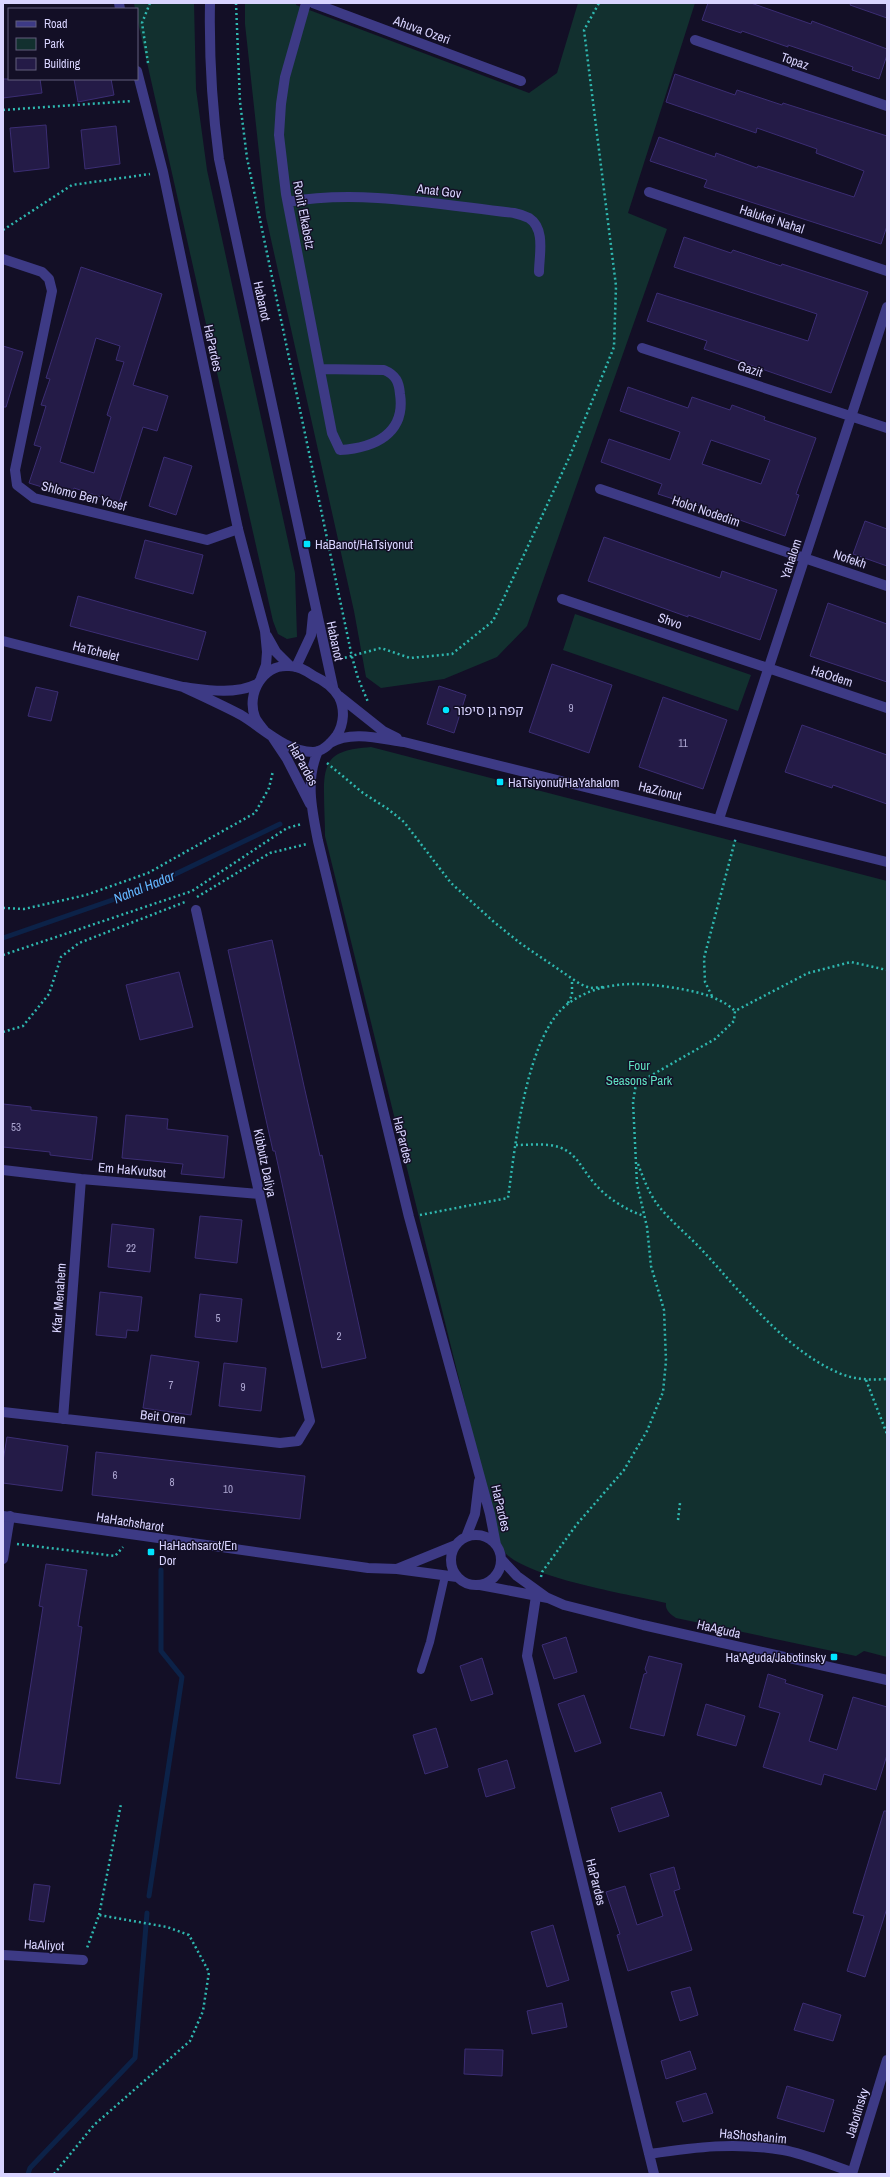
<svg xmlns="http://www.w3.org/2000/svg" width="890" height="2177" viewBox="0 0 890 2177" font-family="'Archivo Narrow','Noto Sans Hebrew',sans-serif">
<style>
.green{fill:#12302f}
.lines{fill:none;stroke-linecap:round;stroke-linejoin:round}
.stream{stroke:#0c2248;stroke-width:5}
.building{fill:#241b47;stroke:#3b2d73;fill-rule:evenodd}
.path{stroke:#2fb8b0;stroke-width:2.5;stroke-dasharray:2 3;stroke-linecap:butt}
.service{stroke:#3d3a85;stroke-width:8}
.minor{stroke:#3d3a85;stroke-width:10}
.tertiary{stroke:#3d3a85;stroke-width:10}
.poi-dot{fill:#00e5ff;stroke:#130f26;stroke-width:1.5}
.labels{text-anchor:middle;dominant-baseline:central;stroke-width:3;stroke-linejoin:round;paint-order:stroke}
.number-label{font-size:11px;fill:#aca6d1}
.street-label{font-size:13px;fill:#d9d4ff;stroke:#130f26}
.poi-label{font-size:13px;fill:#d9d4ff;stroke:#130f26;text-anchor:start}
.park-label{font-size:13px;fill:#5fe0c0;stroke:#130f26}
.water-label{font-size:14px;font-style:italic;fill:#62b6ff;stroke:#130f26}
</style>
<rect width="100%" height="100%" fill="#130f26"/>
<path class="green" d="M134,3H194L196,89L207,170L295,573L297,637L287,639L278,634L273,621L137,18V9H135Z
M245,3H296V5L529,93L557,73L578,3H695L628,213L667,229L527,626L497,657L444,679L381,688L366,677L354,611L266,217L245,24Z
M575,614L751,675L738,711L563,650Z
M371,747L887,881V1657L864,1651L856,1656L676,1618C670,1614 665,1610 666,1603C632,1595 520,1577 503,1550C499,1544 498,1536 496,1529L325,836C325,822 324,807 324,793C323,755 336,750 371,747Z"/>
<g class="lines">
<path class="stream" d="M3,938L144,889L280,824
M149,1896L182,1677L161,1651V1570
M28,2174L30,2168L135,2058L147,1913"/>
</g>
<path class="building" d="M708,3H751L811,24L812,21L887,49V55L879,79L852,70L853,67L788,45V47L742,31L741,33L702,20Z
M851,3H887V18L850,5Z
M675,74L735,95L737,90L782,105L783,103L887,136V226L881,244L704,187L707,180L650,161L659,137L715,157L716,153L757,168L758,166L854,197L864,171L816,153L817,149L757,128L756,133L666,102Z
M3,79H40L42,93L3,98Z
M74,79H111L114,95L78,102Z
M46,125L49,168L14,172L10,128Z
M116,126L120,164L85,169L81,130Z
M684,237L731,253L733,250L781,266L782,264L868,292L831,393L704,349L707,341L647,321L657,293L808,341L817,314L674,267Z
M81,267L162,294L133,385L168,396L157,431L143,427L119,503L74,488L71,496L29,483L41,447L34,445L46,406L41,405L50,379L46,378ZM96,338L120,346L116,360L124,362L107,415L111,417L94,473L60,462Z
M3,346L23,352L6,407H3Z
M628,387L688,408L692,397L730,410L732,405L765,417L764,420L816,438L796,494L799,495L785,536L689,502V504L658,494L662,484L601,462L609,439L670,460L680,432L620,411ZM711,440L770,460L761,484L702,464Z
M164,457L192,466L176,515L149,506Z
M865,521L887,529V566L853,554Z
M604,537L720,578L722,571L777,590L760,640L688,615V617L588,581Z
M145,540L203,555L193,594L135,578Z
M78,596L206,632L198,660L70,626Z
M828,603L887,624V682L810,656Z
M552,664L612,685L589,753L529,732Z
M439,686L466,695L454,733L427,724Z
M36,687L58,692L51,721L28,716Z
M663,697L727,720L703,789L639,767Z
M802,725L887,755V804L833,785L832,788L785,772Z
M272,940L304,1086L320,1156L322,1155L366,1358L322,1368L275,1151H273L228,950Z
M179,972L193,1027L140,1040L126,985Z
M3,1104L31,1107V1110L97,1117L92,1160L50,1155V1152L3,1147Z
M126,1115L168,1119L167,1129L228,1136L224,1178L181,1174L183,1164L122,1158Z
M200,1216L242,1220L237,1263L195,1258Z
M112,1224L154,1229L150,1272L108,1267Z
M100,1292L142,1297L138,1331L127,1330L126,1338L96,1335Z
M200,1294L242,1299L237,1342L195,1337Z
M151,1355L199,1362L191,1415L143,1408Z
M224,1363L266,1368L261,1411L219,1406Z
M7,1437L68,1446L62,1491L3,1483V1461Z
M96,1452L305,1476L300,1519L92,1495Z
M46,1564L87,1570L78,1626L82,1627L60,1784L16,1778L43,1607L39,1606Z
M566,1637L577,1672L554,1679L542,1645Z
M649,1656L682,1664L664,1736L630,1728L644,1674L647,1673L645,1669Z
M482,1658L493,1694L471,1701L460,1666Z
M768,1674L786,1680L785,1683L823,1695L809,1741L837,1750L853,1697L887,1707V1755L876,1790L824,1774L821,1785L763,1767L780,1713L759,1707Z
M584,1695L601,1743L575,1752L558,1704Z
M706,1704L745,1716L736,1746L697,1735Z
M436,1728L448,1767L425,1774L413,1735Z
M507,1760L515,1788L486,1797L478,1769Z
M661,1792L669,1816L619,1832L611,1808Z
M884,1811H887V1908L865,1977L847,1971L864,1916L853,1913Z
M674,1867L680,1889L674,1891L692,1950L628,1971L617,1935L620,1934L606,1892L625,1886L637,1925L663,1916L650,1874Z
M34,1884L50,1886L44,1922L29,1920Z
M553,1925L569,1980L547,1987L531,1932Z
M690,1987L698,2015L680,2021L671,1992Z
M562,2003L567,2027L532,2034L527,2011Z
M803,2003L841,2015L833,2041L794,2030Z
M465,2049L503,2050L502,2076L464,2074Z
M690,2051L696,2069L666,2079L661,2061Z
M787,2086L834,2100L824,2132L777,2118Z
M706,2093L713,2113L683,2122L676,2102Z"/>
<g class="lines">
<path class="path" d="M236,3L240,102L247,158L352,657L358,678L368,702
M148,63L142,23L150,3
M3,110L132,101
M3,230L72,185L150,174
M340,659L381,648L410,658L452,654L493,621L569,458L614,347L616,286L584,30L599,3
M327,763L363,793L388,809L404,822L451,883L494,922L520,943L580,984L590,988L603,987
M197,897L270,853L307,844
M3,908L24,909L86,895L148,873L255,813L269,788L273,771
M3,955L192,891L287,828L302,824
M712,996L705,982L704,958L736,837
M568,1003L572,995V981
M3,1032L23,1026L49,994L61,957L79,943L185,902
M516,1145C529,1145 546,1143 559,1147C578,1154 582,1170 595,1184C607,1198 626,1210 644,1216
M638,1164C644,1180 650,1196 661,1209C674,1224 689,1236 702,1250C741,1292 785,1350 839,1373C855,1380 870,1380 887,1379
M420,1215L508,1198C515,1148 526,1033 569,1003C594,985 625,982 653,985C679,988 717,993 735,1011
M866,1380L887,1434
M678,1520L680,1503
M17,1544L115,1556L123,1547
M541,1577L542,1572L577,1524L624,1470L647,1431L663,1392L666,1361L664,1310L651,1266L647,1227L637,1184L633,1102L636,1084L715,1039L734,1021L735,1011L808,973L851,962L887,970
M99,1915L121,1804
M54,2174L94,2125L190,2041L203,2011L209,1972L189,1935L167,1927L99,1915L87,1948"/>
<path class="service" d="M421,1670L430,1642L445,1576"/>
<path class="minor" d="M210,3C209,56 212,107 219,159L333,687
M306,3L285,77L281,104L279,135L286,194L332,433L340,450C374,448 406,434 400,394C399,382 396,375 384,370L320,369
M313,3L521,81
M695,40L887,106
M649,192L887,271
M288,202C360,189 441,205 514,213C519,214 525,216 529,218C546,229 539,256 539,272
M3,259L42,272L49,279L52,291L15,470L17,485L34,498L207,540L238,529
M642,348L887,428
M600,489L887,586
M562,599L887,708
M296,667L311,635L313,615
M719,819L887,307
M3,1170L81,1179L259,1194
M3,1412L280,1443L298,1441L310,1421L196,910
M63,1419L81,1179
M3,1559L10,1516
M536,1596L527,1656L654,2174
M3,1955L83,1960
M649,2154C697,2147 734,2142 783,2150C806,2154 830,2165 852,2172"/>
<path class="tertiary" d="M119,3L120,9
M137,71L163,172L238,529L265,631L267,652L266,665L261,678
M267,636L276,652L290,666
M3,641L183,687C207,690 234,695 257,684
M183,687C202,696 222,705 241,715C263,728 286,752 313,752C323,752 331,743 337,735C344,724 345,709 339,697C333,687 325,681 314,676C307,671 298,666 289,666C263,664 246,694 255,717C257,722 261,726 264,730
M339,696L383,731L397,738
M273,738L287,759L310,804
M330,743C351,730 382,739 404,742L887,862
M318,751C305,780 312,811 318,841L409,1217L490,1514L496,1545
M3,1516L368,1568L397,1569L457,1577
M451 1560a25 25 0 1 1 50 0a25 25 0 1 1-50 0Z
M466,1537L475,1514L479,1481
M501,1559L517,1576L546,1597
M397,1569L456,1545
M480,1585L548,1598L564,1605L643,1625L887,1680
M852,2174L887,2060"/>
</g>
<g class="poi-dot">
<rect x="303" y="540" width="8" height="8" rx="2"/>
<circle cx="446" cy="710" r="4"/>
<rect x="496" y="778" width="8" height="8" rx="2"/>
<rect x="147" y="1548" width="8" height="8" rx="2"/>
<rect x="830" y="1653" width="8" height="8" rx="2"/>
</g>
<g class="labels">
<g class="number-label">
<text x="571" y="708">9</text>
<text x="683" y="743">11</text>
<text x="16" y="1127">53</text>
<text x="131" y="1248">22</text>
<text x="218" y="1318">5</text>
<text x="339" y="1336">2</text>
<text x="171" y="1385">7</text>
<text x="243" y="1387">9</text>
<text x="115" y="1475">6</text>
<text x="172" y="1482">8</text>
<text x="228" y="1489">10</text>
</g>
<g class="street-label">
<text transform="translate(422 30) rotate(20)">Ahuva Ozeri</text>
<text transform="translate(795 61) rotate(19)">Topaz</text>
<text transform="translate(439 191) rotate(7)">Anat Gov</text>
<text transform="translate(304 215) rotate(79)">Ronit Elkabetz</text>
<text transform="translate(772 219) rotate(18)">Halukei Nahal</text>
<text transform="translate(262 301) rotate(78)">Habanot</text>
<text transform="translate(213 348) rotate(78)">HaPardes</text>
<text transform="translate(750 369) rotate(18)">Gazit</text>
<text transform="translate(84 496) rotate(14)">Shlomo Ben Yosef</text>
<text transform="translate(706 511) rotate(19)">Holot Nodedim</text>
<text transform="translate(791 559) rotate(-72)">Yahalom</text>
<text transform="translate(850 559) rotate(19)">Nofekh</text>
<text transform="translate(670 621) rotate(19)">Shvo</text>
<text transform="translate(335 641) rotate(78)">Habanot</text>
<text transform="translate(96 651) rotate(14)">HaTchelet</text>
<text transform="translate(832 676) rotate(18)">HaOdem</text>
<text transform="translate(303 764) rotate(61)">HaPardes</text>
<text transform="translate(660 791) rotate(14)">HaZionut</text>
<text transform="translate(403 1140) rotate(76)">HaPardes</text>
<text transform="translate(265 1163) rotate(78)">Kibbutz Daliya</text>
<text transform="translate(132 1170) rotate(5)">Em HaKvutsot</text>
<text transform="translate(59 1298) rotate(-86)">Kfar Menahem</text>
<text transform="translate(163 1417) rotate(6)">Beit Oren</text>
<text transform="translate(501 1508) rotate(77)">HaPardes</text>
<text transform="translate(130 1522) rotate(9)">HaHachsharot</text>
<text transform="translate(719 1629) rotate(13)">HaAguda</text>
<text transform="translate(596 1882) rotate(76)">HaPardes</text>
<text transform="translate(44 1945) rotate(3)">HaAliyot</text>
<text transform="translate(857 2113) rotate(-73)">Jabotinsky</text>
<text transform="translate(753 2136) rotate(5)">HaShoshanim</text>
</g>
<g class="poi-label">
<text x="315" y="544">HaBanot/HaTsiyonut</text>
<text x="454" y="710">קפה גן סיפור</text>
<text x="508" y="782">HaTsiyonut/HaYahalom</text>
<text x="159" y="1545">HaHachsarot/En<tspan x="159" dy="15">Dor</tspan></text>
<text x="826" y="1657" text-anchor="end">Ha'Aguda/Jabotinsky</text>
</g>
<g class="park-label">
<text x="639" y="1065">Four<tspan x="639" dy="15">Seasons Park</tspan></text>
</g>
<g class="water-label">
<text transform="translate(144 887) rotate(-22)">Nahal Hadar</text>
</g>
</g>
<rect width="890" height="2177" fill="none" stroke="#d9d4ff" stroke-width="8"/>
<rect x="8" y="8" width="130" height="72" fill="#130f26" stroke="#625e7d"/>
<rect x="16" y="21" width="20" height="6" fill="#3d3a85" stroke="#625e7d"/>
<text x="44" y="28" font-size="12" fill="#d9d4ff">Road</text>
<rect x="16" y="38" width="20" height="12" fill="#12302f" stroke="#625e7d"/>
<text x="44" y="48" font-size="12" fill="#d9d4ff">Park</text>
<rect x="16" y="58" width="20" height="12" fill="#241b47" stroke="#625e7d"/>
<text x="44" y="68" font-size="12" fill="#d9d4ff">Building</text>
</svg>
